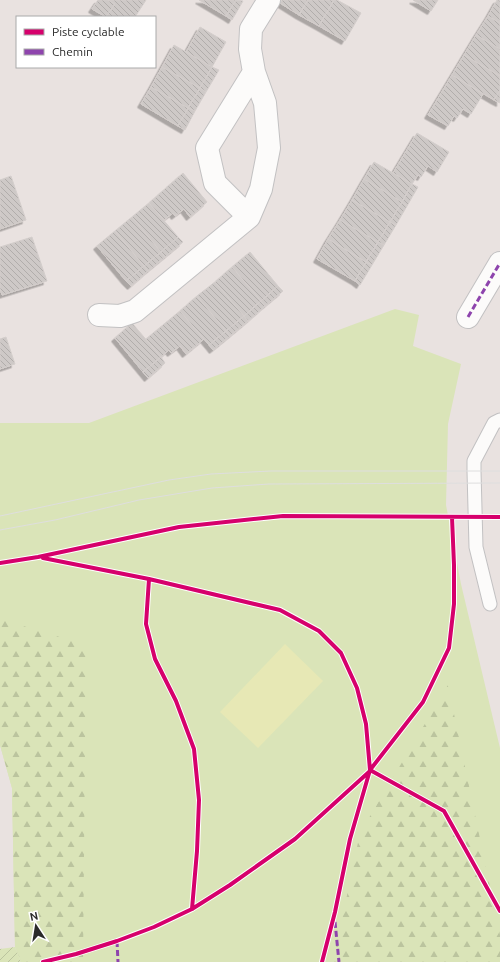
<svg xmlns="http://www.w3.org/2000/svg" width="500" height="962" viewBox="0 0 500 962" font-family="Ubuntu,sans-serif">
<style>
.grass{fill:#dae4b8}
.forest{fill:url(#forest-firs)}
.garden{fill:url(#garden-furrows)}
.pitch{fill:#e7e8b5}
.building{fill:url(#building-back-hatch);stroke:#d4cecc;filter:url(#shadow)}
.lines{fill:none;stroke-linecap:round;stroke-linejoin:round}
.service-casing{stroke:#c2c1c2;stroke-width:15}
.minor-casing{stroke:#c2c1c2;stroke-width:24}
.service{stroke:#fcfbfa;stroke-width:13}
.minor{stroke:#fcfbfa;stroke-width:22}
.tram{stroke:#dedede;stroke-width:1}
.quiet{stroke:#8e44ad;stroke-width:3;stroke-dasharray:6 3;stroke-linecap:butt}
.cycleway-casing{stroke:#fff;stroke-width:6}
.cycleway{stroke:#d6006c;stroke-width:4}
</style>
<defs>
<pattern id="forest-firs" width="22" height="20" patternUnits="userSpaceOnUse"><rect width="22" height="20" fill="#dae4b8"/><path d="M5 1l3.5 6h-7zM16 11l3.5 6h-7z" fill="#bbc49e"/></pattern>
<pattern id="garden-furrows" width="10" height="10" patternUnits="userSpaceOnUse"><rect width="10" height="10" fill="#dae4b8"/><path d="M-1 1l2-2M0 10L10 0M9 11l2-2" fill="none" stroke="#bbc49e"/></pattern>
<pattern id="building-back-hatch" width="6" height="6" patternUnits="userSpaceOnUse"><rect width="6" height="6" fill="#cec9c7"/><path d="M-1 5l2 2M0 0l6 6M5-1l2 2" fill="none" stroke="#b1adab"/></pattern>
<filter id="shadow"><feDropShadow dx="-3.5" dy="3.5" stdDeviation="0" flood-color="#0004"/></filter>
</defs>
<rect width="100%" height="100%" fill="#e9e2e0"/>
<path class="grass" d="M395,309L419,315L413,346L461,364L448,424L446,505L461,584L500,748V962H21L15,947L12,788L0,745V423H89Z"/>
<path class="forest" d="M0,619L86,645L83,962H21L15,947L12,788L0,745Z
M448,685L500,935V962H333L360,833Z"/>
<path class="garden" d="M15,947L21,962H0V949Z"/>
<path class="pitch" d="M285,644L323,681L258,748L220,712Z"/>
<path class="building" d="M98,0H108L115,4L106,17L92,9Z
M108,0H146L135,17H106L115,4Z
M199,0H236L226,16Z
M236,0L243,1L232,20L226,16Z
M282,0H308L299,15L280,3Z
M308,0H334L319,26L299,15Z
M334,0H337L361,13L345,41L319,26Z
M413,0H438L431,11Z
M497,0H500V23L488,16Z
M488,16L500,23V49L476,35Z
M200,27L226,42L212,67L186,52Z
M476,35L500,49V76L464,55Z
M174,45L212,67L200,88L162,67Z
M464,55L500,76V90L494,100L452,75Z
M162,67L200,88L188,108L151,87Z
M212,67L219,70L206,92L200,88Z
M452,75L483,94L471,114L463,109L457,118L454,116L448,126L428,115Z
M151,87L188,108L178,126L141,104Z
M200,88L206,92L195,111L188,108Z
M500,90V103L494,100Z
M188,108L195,111L185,130L178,126Z
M417,133L449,152L437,172L428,166L421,177L418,175L412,184L393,173Z
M374,162L412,184L402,202L364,179Z
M183,173L207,202L190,217L184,209L175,216L173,213L164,220L149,203Z
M11,176L26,220L0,229V180Z
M364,179L402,202L390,222L352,200Z
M412,184L418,187L407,206L402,202Z
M352,200L390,222L378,242L340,220Z
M402,202L407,206L396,225L390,222Z
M149,203L178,237L161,252L132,217Z
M132,217L161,252L144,266L115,231Z
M340,220L378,242L366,262L328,239Z
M390,222L396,225L384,245L378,242Z
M115,231L144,266L126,281L97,246Z
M32,237L47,281L2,295L0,289V247Z
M178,237L183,242L165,257L161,252Z
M328,239L366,262L355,281L317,259Z
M378,242L384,245L372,265L366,262Z
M161,252L165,257L148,271L144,266Z
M250,252L278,286L261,301L232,267Z
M366,262L372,265L360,285L355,281Z
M144,266L148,271L131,286L126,281Z
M232,267L261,301L244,316L215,282Z
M215,282L244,316L226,331L197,296Z
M278,286L283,291L265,306L261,301Z
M197,296L226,331L209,345L180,311Z
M261,301L265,306L248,321L244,316Z
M180,311L204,339L186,354L180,346L171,353L169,350L161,357L146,339Z
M244,316L248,321L230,336L226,331Z
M132,323L161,357L143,372L115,338Z
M226,331L230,336L213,350L209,345Z
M6,337L15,364L0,369V339Z
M161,357L165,363L148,378L143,372Z"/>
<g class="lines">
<defs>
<path id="service" d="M490,604L476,547L474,471V461L494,423L500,420"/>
<path id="minor" d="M249,217L215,183L207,148L254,72
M99,315L120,316L135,311L249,217L261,189L269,148L265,103L254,72L250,49L251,29L269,0
M468,317L500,263"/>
</defs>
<use href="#service" class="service-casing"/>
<use href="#minor" class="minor-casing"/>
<use href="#service" class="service"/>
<use href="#minor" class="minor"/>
<path class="tram" d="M0,516L169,480L211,474L271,471H500
M0,530L55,520L139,500L212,488L269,484L500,483"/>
<path class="quiet" d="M468,317L500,263
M335,922L339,962
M117,941L118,962"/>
<defs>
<path id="cycleway" d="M43,558L149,579L280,610L319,631L341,653L357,688L366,724L370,770
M0,563L38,557L179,527L283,516L500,517
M149,579L146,624L155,659L176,701L194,749L199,800L197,851L192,909
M370,770L444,811L500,911
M43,962L76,954L117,941L154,927L192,909L230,885L295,839L370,771
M322,962L335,912L350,839L370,770L423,702L449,648L454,604V565L452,517"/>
</defs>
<use href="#cycleway" class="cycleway-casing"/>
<use href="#cycleway" class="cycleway"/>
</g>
<rect x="16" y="16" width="140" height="52" fill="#ffffff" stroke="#aaaaaa"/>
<rect x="24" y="29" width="20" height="6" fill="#d6006c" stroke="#aaaaaa"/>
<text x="52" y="36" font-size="12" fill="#2a2a2a">Piste cyclable</text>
<rect x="24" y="49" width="20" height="6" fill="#8e44ad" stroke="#aaaaaa"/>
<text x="52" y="56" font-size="12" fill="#2a2a2a">Chemin</text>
<g transform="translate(36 926) rotate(348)" stroke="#ffffff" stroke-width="3" paint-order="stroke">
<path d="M0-3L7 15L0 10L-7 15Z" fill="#2a2a2a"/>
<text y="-6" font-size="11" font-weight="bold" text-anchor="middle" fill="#2a2a2a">N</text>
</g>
</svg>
